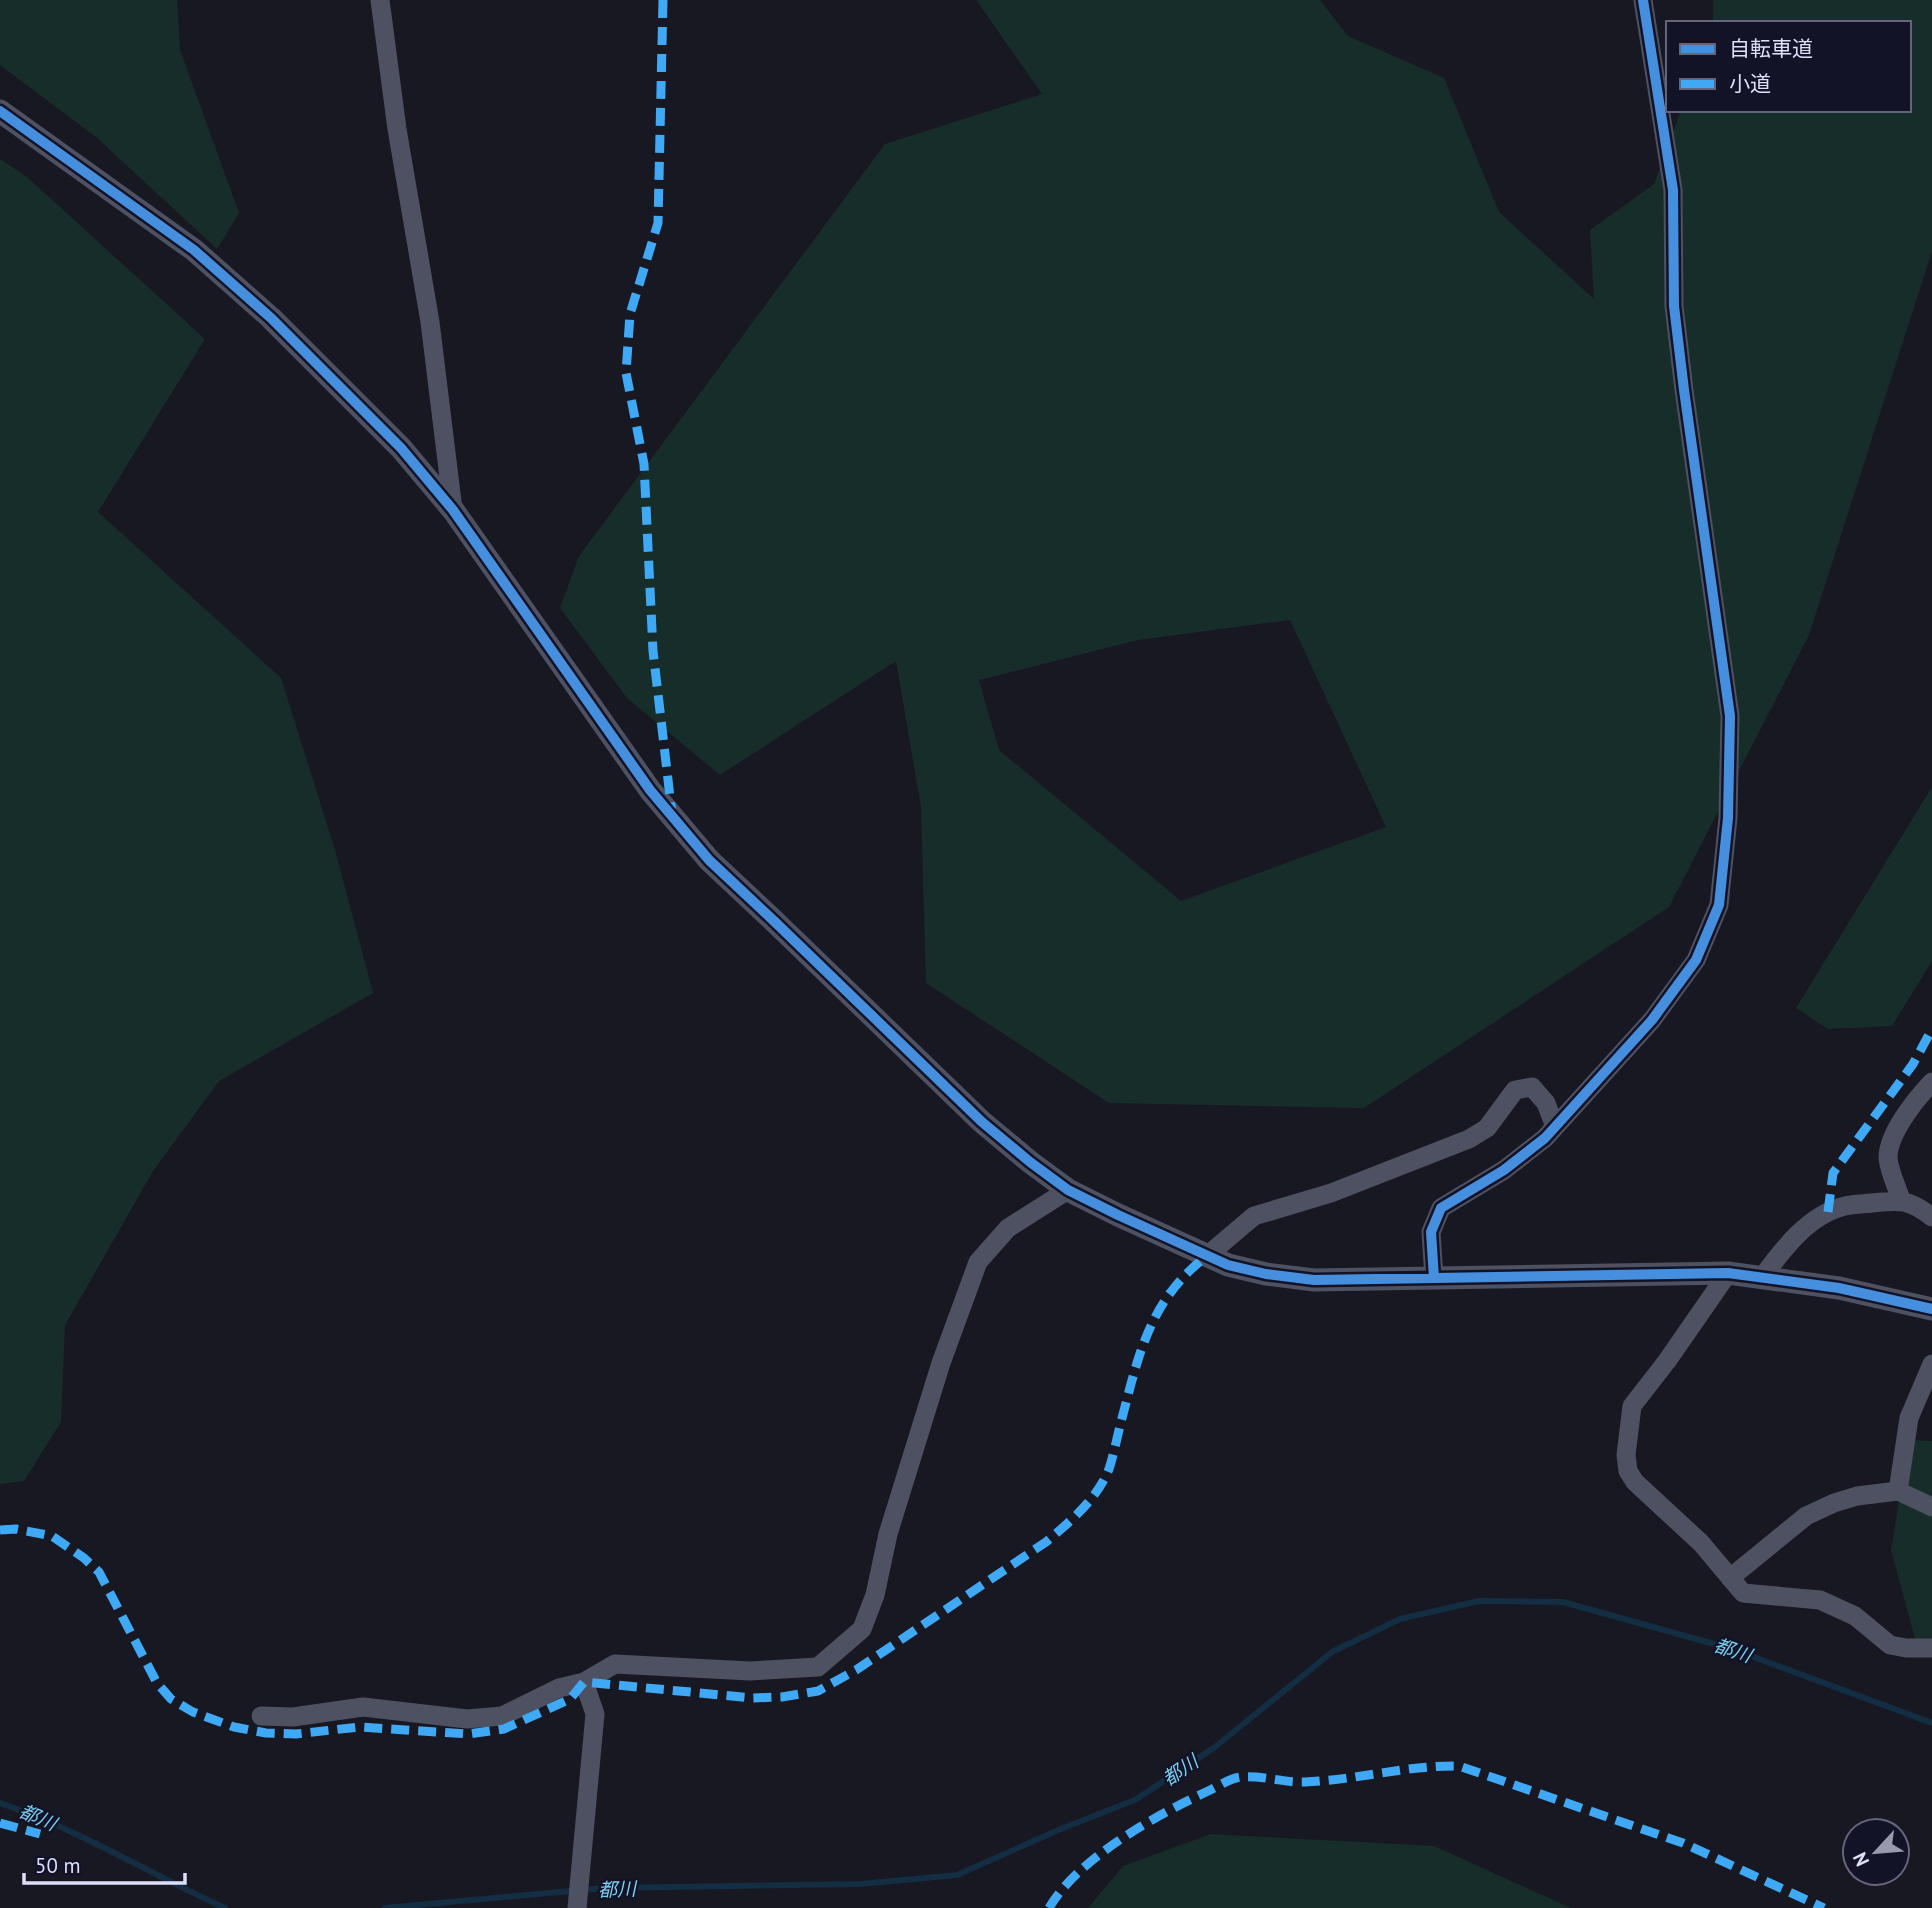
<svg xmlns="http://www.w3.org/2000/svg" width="1932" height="1908" viewBox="0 0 1932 1908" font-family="'PT Sans','Noto Sans JP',sans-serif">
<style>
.green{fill:#172d2a;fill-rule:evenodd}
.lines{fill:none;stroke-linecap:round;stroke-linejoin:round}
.stream{stroke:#132d42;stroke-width:6}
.minor{stroke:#4e5161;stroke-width:19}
.tertiary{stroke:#4e5161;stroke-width:23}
.quiet{stroke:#3fa9f5;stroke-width:9;stroke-dasharray:18 9;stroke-linecap:butt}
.cycleway-casing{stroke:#131327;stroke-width:15}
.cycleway{stroke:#468fdf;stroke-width:10}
.labels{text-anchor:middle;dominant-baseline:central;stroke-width:5;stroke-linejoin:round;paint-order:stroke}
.water-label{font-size:19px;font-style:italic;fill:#77ceef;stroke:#131327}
</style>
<rect width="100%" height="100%" fill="#181822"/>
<path class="green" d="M0,0H177L180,50L239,213L217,249L96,137L0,65Z
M976,0H1320L1348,36L1444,78L1499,212L1594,299L1590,230L1654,184L1681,110H1909V23H1713V0H1932V251L1809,635L1669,907L1364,1108L1109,1103L926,983L921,807L896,661L720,775L627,698L560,608L579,556L885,144L1042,94ZM1290,620L1386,827L1181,901L999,750L979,680L1138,640Z
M0,159L27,177L205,339L98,512L281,678L335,850L373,993L219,1081L153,1171L65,1325L61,1422L24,1481L0,1484Z
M1932,787V961L1892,1026L1828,1029L1796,1008Z
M1909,1440L1932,1441V1651L1917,1646L1891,1550Z
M1211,1834L1434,1846L1571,1908H1088L1123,1866Z"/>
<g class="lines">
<path class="stream" d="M0,1803C78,1829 150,1874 225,1908
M385,1908L604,1888L860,1884L957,1875L1063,1828L1135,1800L1215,1747L1332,1652L1400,1619L1479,1601L1563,1602L1732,1649L1932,1723"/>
<path class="minor" d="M380,0L397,129L430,322L453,510
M1901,1200C1897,1187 1889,1171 1888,1158C1888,1133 1916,1099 1932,1082
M1208,1255L1254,1216L1331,1193L1469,1139L1487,1128L1515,1090L1532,1087L1546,1103L1555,1127
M1728,1273L1667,1361L1632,1406L1626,1455L1628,1471L1635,1482L1701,1543L1743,1593L1820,1600L1855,1616L1890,1645L1906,1648H1932
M1434,1278L1431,1232L1441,1208L1504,1170L1545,1138L1652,1020L1696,960L1719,905L1728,818L1730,716L1684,390L1674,306L1673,190L1643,0
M1761,1279C1782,1250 1809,1214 1845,1206C1854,1204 1863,1204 1872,1203C1900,1200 1909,1199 1932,1217
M1898,1491L1909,1418L1932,1364
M1730,1578L1806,1516L1834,1503L1857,1496L1898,1491L1932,1507
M261,1716L293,1717L363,1707L467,1719L502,1716L559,1688L584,1682L615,1664L750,1671L818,1667L862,1629L875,1595L888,1534L941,1363L978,1262L1008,1228L1068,1190
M577,1908L595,1714L584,1682"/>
<path class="tertiary" d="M0,111L194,250L271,318L401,448L453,510L650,790L709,860L774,921L982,1122L1030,1162L1068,1190L1118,1215L1228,1265L1266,1274L1314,1280L1728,1273L1839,1288L1932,1309"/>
<path class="quiet" d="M663,0L658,223L630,314L626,373L644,464L653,651L672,814
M1828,1212L1833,1173L1913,1064L1932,1029
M0,1530L16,1529L52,1536L84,1558L99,1572L157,1683L171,1699L193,1712L234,1727L266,1733L296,1734L359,1727L469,1734L504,1729L570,1699L584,1682L753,1698L782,1697L818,1691L856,1670L1046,1542C1071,1521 1097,1499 1109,1469C1114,1454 1117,1437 1121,1422C1139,1354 1149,1300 1208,1255
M0,1823L40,1834
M1049,1908C1078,1858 1155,1816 1206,1792C1217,1787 1230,1778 1241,1777C1262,1775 1284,1783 1305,1782C1357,1780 1407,1765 1459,1766L1683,1843L1824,1908"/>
<defs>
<path id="cycleway" d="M0,111L194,250L271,318L401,448L453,510L650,790L709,860L774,921L982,1122L1030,1162L1068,1190L1118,1215L1228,1265L1266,1274L1314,1280L1728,1273L1839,1288L1932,1309
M1434,1278L1431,1232L1441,1208L1504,1170L1545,1138L1652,1020L1696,960L1719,905L1728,818L1730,716L1684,390L1674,306L1673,190L1643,0"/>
</defs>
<use href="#cycleway" class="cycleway-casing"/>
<use href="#cycleway" class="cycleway"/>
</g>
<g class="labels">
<g class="water-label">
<text transform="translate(1733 1650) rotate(18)">都川</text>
<text transform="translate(1180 1770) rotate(-34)">都川</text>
<text transform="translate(38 1817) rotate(23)">都川</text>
<text transform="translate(617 1889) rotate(-2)">都川</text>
</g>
</g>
<rect x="1666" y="21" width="245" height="91" fill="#131327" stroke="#64657c" stroke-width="2"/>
<rect x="1680" y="44" width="35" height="10" fill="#468fdf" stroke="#64657c" stroke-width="2"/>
<text x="1729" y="56" font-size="21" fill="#dddffb">自転車道</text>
<rect x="1680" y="79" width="35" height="10" fill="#3fa9f5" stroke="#64657c" stroke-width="2"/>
<text x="1729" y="91" font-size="21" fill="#dddffb">小道</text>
<g transform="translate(1876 1852) rotate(244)"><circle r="33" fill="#131327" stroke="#64657c" stroke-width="2"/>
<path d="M0-5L12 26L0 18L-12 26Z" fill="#9899af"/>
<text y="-10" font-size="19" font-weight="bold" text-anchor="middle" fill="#dddffb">N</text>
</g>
<path d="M24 1873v10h161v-10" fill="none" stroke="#dddffb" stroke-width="3.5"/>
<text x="35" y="1873" font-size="21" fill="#dddffb" stroke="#131327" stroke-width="5" paint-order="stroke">50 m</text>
</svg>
